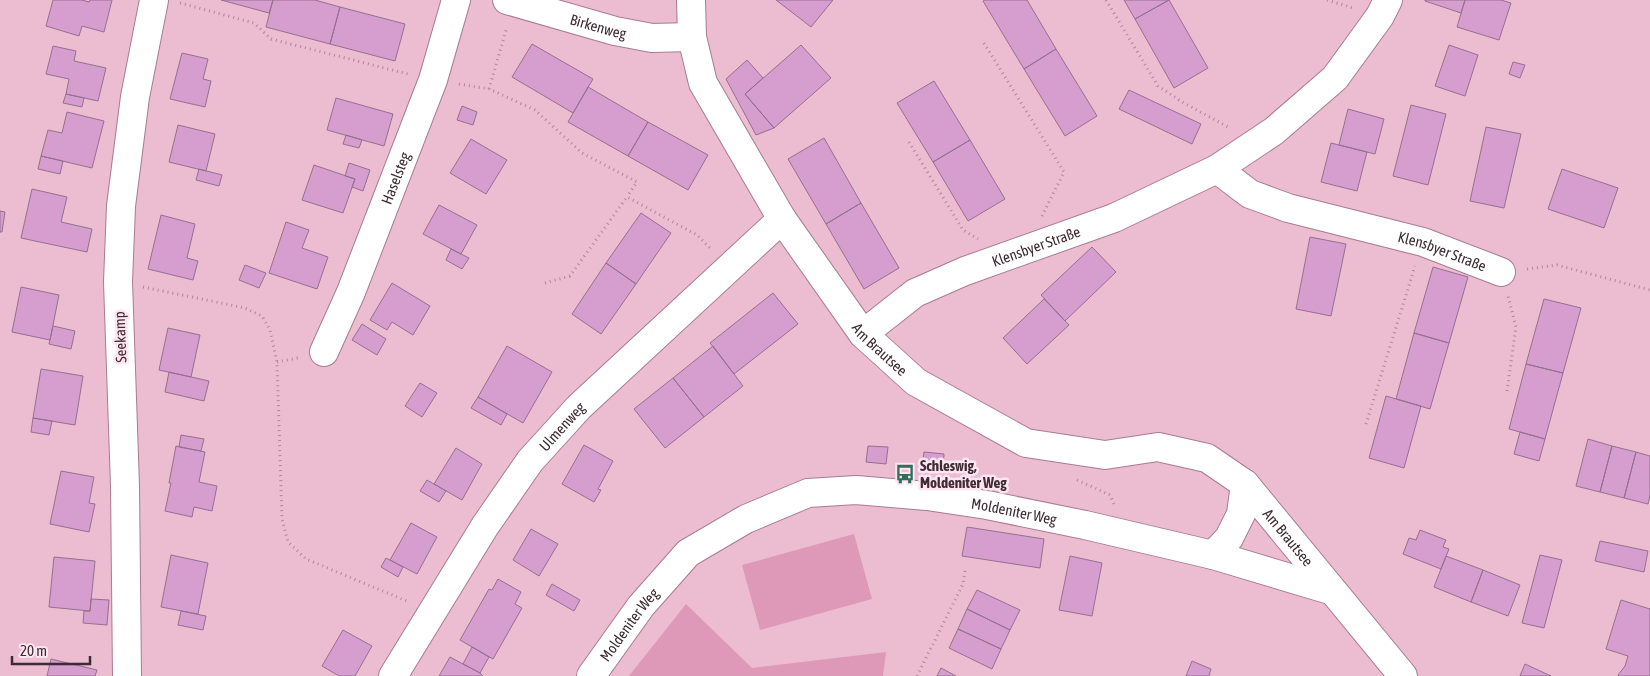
<svg xmlns="http://www.w3.org/2000/svg" width="1650" height="676" viewBox="0 0 1650 676" font-family="'Asap Condensed',sans-serif">
<style>
.green{fill:#de99b9}
.building{fill:#d69dcf;stroke:#947190}
.lines{fill:none;stroke-linecap:round;stroke-linejoin:round}
.minor-casing{stroke:#a97c91;stroke-width:30}
.path{stroke:#ae8899;stroke-width:3;stroke-dasharray:1 4;stroke-linecap:butt}
.minor{stroke:#fff;stroke-width:28}
.labels{text-anchor:middle;dominant-baseline:central;stroke-width:5;stroke-linejoin:round;paint-order:stroke}
.street-label{font-size:15px;fill:#3e2b34;stroke:#fee5ef}
.poi-label{font-size:15px;font-weight:bold;fill:#3e2b34;stroke:#fee5ef;text-anchor:start}
</style>
<rect width="100%" height="100%" fill="#ecbcd1"/>
<path class="green" d="M854,534L872,599L760,630L742,565Z
M686,604L752,668L886,652L883,676H629Z"/>
<path class="building" d="M53,0H82L89,2L90,0H112L104,32L82,26L79,36L46,26Z
M221,0H273L269,13Z
M273,0H315L340,7L330,44L266,27Z
M776,0H833L811,27Z
M985,0H1027L1056,49L1024,69L983,1Z
M1124,0H1169L1135,19Z
M1169,0L1208,68L1174,88L1135,19Z
M1425,0H1465L1461,13L1425,1Z
M1465,0H1501L1511,3L1499,40L1457,27Z
M340,7L405,24L395,61L330,44Z
M532,44L593,79L573,113L512,77Z
M801,45L831,78L774,128L745,94Z
M1449,45L1478,55L1465,96L1435,86Z
M53,46L76,51L74,61L106,68L98,101L66,94L69,79L46,74Z
M1056,49L1097,116L1065,136L1024,69Z
M182,53L208,59L203,79L211,81L205,107L170,99Z
M747,60L763,78L745,94L774,128L756,135L726,79Z
M1513,62L1525,65L1520,78L1509,74Z
M934,81L970,140L933,162L897,103Z
M588,87L648,122L628,156L568,122Z
M1129,90L1201,124L1192,144L1119,109Z
M66,94L84,98L82,107L63,103Z
M336,98L393,114L384,146L327,130Z
M1411,105L1446,114L1428,185L1393,176Z
M462,106L477,112L473,125L457,120Z
M1348,109L1384,119L1375,154L1339,145Z
M67,112L104,121L92,168L41,156L48,130L62,133Z
M648,122L708,155L688,190L628,156Z
M178,125L215,134L206,171L169,162Z
M1486,127L1521,134L1504,208L1470,201Z
M346,135L362,140L359,148L343,144Z
M824,138L861,203L826,224L788,159Z
M471,139L507,160L486,194L450,173Z
M970,140L1005,199L968,221L933,162Z
M1331,143L1367,152L1357,191L1321,182Z
M41,156L63,161L60,174L38,169Z
M349,163L370,170L363,191L352,187L355,179L345,176Z
M314,165L355,179L343,213L302,200Z
M199,169L222,175L219,186L196,180Z
M1562,169L1618,188L1604,228L1548,209Z
M32,189L67,197L61,222L92,229L87,252L21,238Z
M861,203L899,268L864,289L826,224Z
M439,205L477,225L461,254L423,234Z
M0,211L5,212L2,232H0Z
M641,213L671,233L636,284L606,263Z
M161,215L195,224L187,258L198,261L193,280L148,269Z
M286,222L309,230L302,248L328,257L317,289L269,273Z
M1310,237L1346,244L1331,316L1296,309Z
M1092,247L1116,272L1065,321L1041,295Z
M451,249L469,258L462,269L446,260Z
M606,263L636,284L601,334L572,314Z
M245,265L266,273L259,288L239,280Z
M1433,267L1468,277L1449,343L1414,333Z
M392,283L430,306L413,335L392,322L387,330L370,320Z
M21,287L59,295L50,340L12,332Z
M773,293L798,324L734,374L710,343Z
M1044,299L1069,325L1027,364L1003,338Z
M1544,299L1581,308L1563,373L1526,364Z
M362,324L386,339L377,355L352,340Z
M53,326L75,331L71,349L49,344Z
M168,328L200,335L191,377L159,370Z
M1414,333L1449,343L1430,409L1396,399Z
M507,346L552,372L523,423L478,397Z
M713,346L743,386L704,417L673,378Z
M1526,364L1563,373L1545,439L1509,429Z
M41,369L83,376L75,425L33,418Z
M169,372L209,381L204,401L165,392Z
M673,378L704,417L665,448L634,409Z
M420,383L437,393L422,417L405,406Z
M1386,396L1421,406L1404,468L1369,458Z
M478,397L507,414L501,425L471,408Z
M33,418L52,421L49,435L31,432Z
M1520,432L1545,439L1539,461L1514,454Z
M181,435L204,439L201,451L179,447Z
M1588,439L1612,446L1600,492L1576,486Z
M584,445L613,461L598,489L601,490L594,502L562,484Z
M176,446L205,452L199,482L217,486L212,511L194,507L192,517L165,511L171,483H169Z
M868,446L888,447L886,464L866,462Z
M1612,446L1636,452L1624,498L1600,492Z
M456,448L482,464L462,500L434,484Z
M924,452L944,454L943,470L922,469Z
M1636,452L1650,456V495L1648,504L1624,498Z
M61,471L94,477L89,503L95,504L89,532L50,524Z
M427,480L446,491L439,502L420,491Z
M411,523L437,537L417,574L390,560Z
M967,527L1044,539L1040,568L962,556Z
M531,529L558,544L539,576L513,560Z
M1420,530L1446,540L1443,547L1449,549L1441,569L1403,554L1409,538L1416,540Z
M1600,541L1648,551L1644,572L1595,561Z
M171,555L208,563L198,614L161,607Z
M1540,555L1562,560L1544,628L1522,623Z
M1070,556L1102,563L1092,616L1059,610Z
M1446,556L1483,570L1471,602L1434,587Z
M54,557L95,561L90,611L49,607Z
M386,558L403,567L398,577L381,567Z
M1483,570L1520,585L1508,616L1471,602Z
M498,579L521,592L515,604L522,608L493,659L460,640L489,589L492,590Z
M552,584L580,600L574,611L546,595Z
M977,590L1020,610L1010,630L967,609Z
M91,599L109,600L107,625L83,623L84,611H90Z
M1621,600L1650,609V676H1619L1618,675L1625,666L1628,656L1606,649Z
M967,609L1010,630L1001,649L958,629Z
M181,611L206,616L203,630L178,625Z
M958,629L1001,649L992,669L949,648Z
M343,630L372,646L355,676H339L322,666Z
M472,647L489,657L480,673L463,664Z
M450,657L480,673L483,676H439Z
M51,659L97,670L95,676H47Z
M1192,661L1211,669L1209,676H1186Z
M1525,664L1551,676H1520Z
M941,668L956,676H937Z"/>
<g class="lines">
<defs>
<g id="minor">
<path id="s1" d="M507,0L615,31L652,38L692,37"/>
<path id="s2" d="M691,0L692,37L703,83L782,219L863,334L916,382L1026,443L1105,455L1158,447L1207,458L1245,484L1403,676"/>
<path id="s3" d="M1217,169L1250,194L1288,208L1423,242L1501,272"/>
<path id="s4" d="M863,334L915,293L965,271L1114,218L1217,169L1274,131L1335,78L1380,16L1388,0"/>
<path id="s5" d="M324,352L351,292L433,80L456,0"/>
<path d="M1213,555L1229,538L1241,514L1245,484"/>
<path d="M127,676L125,486L118,282L121,206L135,97L154,0"/>
<path id="s6" d="M393,676L485,526L530,461L579,407L782,219"/>
<path id="s7" d="M591,676L641,606L688,553L746,519L808,493L856,490L927,496L987,505L1085,525L1213,555L1330,590"/>
</g>
</defs>
<use href="#minor" class="minor-casing"/>
<path class="path" d="M1106,0L1158,86L1182,102L1230,128
M1327,0L1353,8
M180,3L254,23L271,39L408,74
M984,43L1064,172L1042,216
M459,84L489,89L535,110L582,153L637,182L627,197
M489,89L507,27
M909,142L963,230L978,239
M1527,269L1557,265L1650,290
M545,283L570,276L627,197L697,235L711,249
M143,287L245,308L262,316L270,330L277,362L282,519L288,542L306,559L409,602
M277,362L298,358
M1507,391L1516,327L1508,296
M1366,424L1415,266
M1077,480L1110,495L1114,504
M917,676L963,584L965,571"/>
<use href="#minor" class="minor"/>
</g>
<defs>
<symbol id="bus-bare" viewBox="-9 -9 18 18"><path d="M-5-6H5V4H4V6H2V4H-2V6H-4V4H-5ZM-3.5-4V0h7V-4ZM-3.5 1.2v1.5H-2V1.2ZM2 1.2v1.5H3.5V1.2Z" fill="#306e5b" stroke="#fee5ef" stroke-width="2.5" paint-order="stroke"/></symbol>
</defs>
<g fill-rule="evenodd">
<use href="#bus-bare" x="891" y="460" width="28" height="28"/>
</g>
<g class="labels">
<g class="street-label">
<text stroke="none"><textPath href="#s1" startOffset="95">Birkenweg</textPath></text>
<text stroke="none"><textPath href="#s5" startOffset="188">Haselsteg</textPath></text>
<text stroke="none"><textPath href="#s4" startOffset="196">Klensbyer Straße</textPath></text>
<text stroke="none"><textPath href="#s3" startOffset="242">Klensbyer Straße</textPath></text>
<text transform="translate(120 337) rotate(-92)">Seekamp</text>
<text stroke="none"><textPath href="#s2" startOffset="405">Am Brautsee</textPath></text>
<text stroke="none"><textPath href="#s6" startOffset="302">Ulmenweg</textPath></text>
<text stroke="none"><textPath href="#s7" startOffset="499">Moldeniter Weg</textPath></text>
<text stroke="none"><textPath href="#s2" startOffset="878">Am Brautsee</textPath></text>
<text stroke="none"><textPath href="#s7" startOffset="64">Moldeniter Weg</textPath></text>
</g>
<g class="poi-label">
<text x="920" y="465">Schleswig,<tspan x="920" dy="17">Moldeniter Weg</tspan></text>
</g>
</g>
<path d="M12 656v8h78v-8" fill="none" stroke="#3e2b34" stroke-width="2.5"/>
<text x="20" y="656" font-size="15" fill="#3e2b34" stroke="#fee5ef" stroke-width="4" paint-order="stroke">20 m</text>
</svg>
